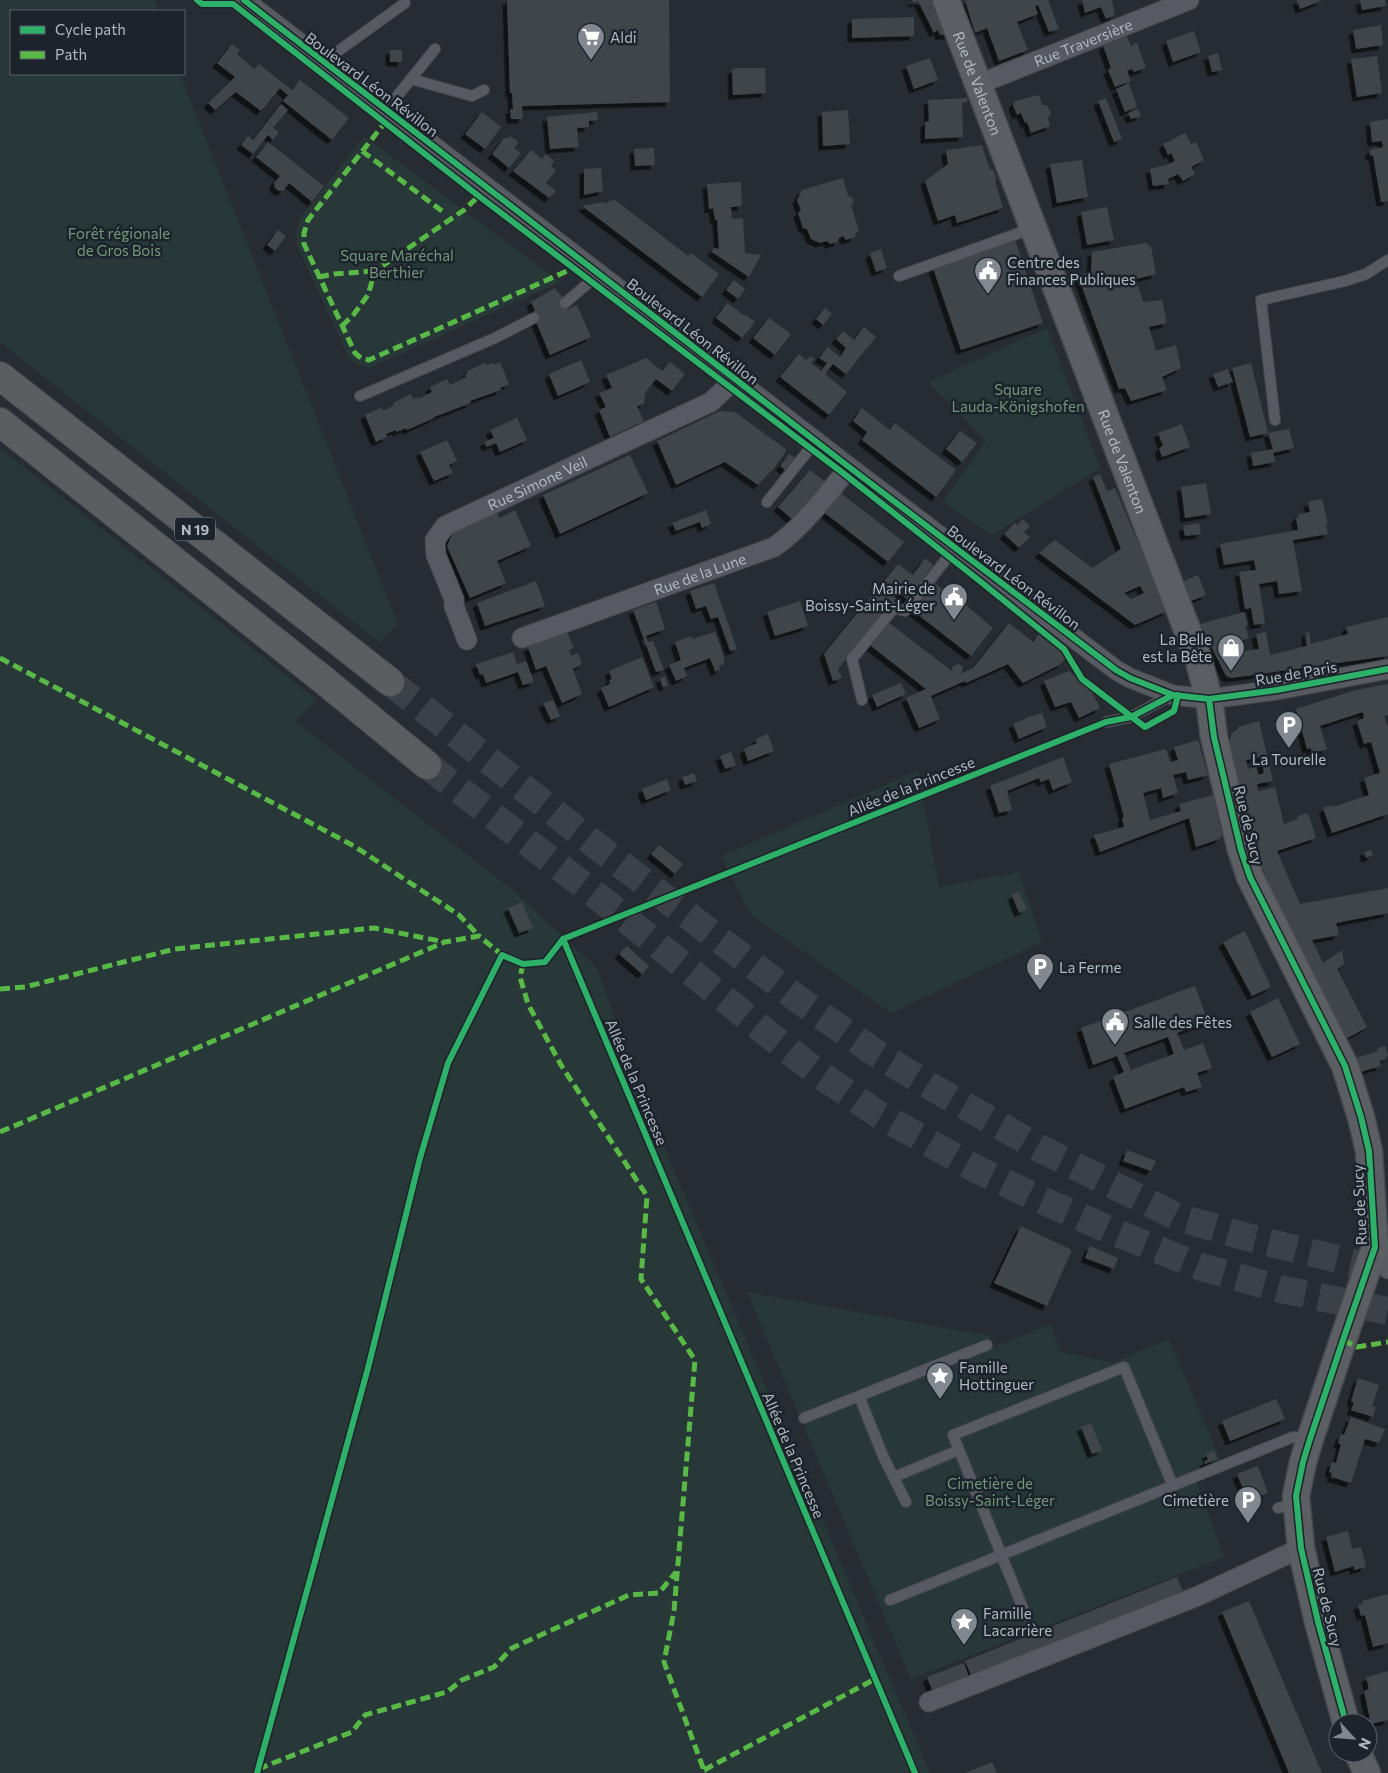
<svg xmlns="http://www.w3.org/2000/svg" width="1388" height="1773" viewBox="0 0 1388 1773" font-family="Commissioner,sans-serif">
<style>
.green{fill:#283838}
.building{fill:#40454a;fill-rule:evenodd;filter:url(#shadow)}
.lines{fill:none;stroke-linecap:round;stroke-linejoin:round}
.highway-tunnel{stroke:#3c4148;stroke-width:28;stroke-dasharray:28 14;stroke-linecap:butt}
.lane-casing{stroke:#45484d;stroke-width:12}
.street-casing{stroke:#45484d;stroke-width:21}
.secondary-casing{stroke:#45484d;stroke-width:29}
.highway-casing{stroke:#44484d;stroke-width:30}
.lane{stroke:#575a60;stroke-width:10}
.street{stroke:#575a60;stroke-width:19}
.secondary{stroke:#5b5f64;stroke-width:26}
.highway{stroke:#5b5e61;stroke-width:28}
.quiet{stroke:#58b947;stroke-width:5;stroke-dasharray:10 5;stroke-linecap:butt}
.cycleway-casing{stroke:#1c232b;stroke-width:9}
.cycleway{stroke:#2db169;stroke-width:6}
.labels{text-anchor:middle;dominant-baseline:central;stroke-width:5;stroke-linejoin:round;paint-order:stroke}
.shield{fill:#1c232b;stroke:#848c95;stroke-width:1}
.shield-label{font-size:14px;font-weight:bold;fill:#b1b9c3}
.poi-label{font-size:15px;fill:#b1b9c3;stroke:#1c232b;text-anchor:start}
.street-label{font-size:15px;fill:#b1b9c3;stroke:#1c232b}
.park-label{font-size:15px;fill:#729679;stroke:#1c232b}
</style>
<defs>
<filter id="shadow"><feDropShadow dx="-4.5" dy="4.5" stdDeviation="0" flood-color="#0009"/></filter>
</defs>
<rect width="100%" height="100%" fill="#272c32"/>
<path class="green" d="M0,0H155L158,11H11V74H180L398,624L379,642L0,342Z
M364,136L560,282L369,368L357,364L349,358L297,246L296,232L301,217Z
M1047,328L1100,468L992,535L943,502L986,441L928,382Z
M0,448L317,700L295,721L513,890L597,968L645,1102L930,1773H0Z
M918,771L939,887L1019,872L1042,942L891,1013L750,914L721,856Z
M747,1292L990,1336L993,1347L1050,1324L1061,1352L1113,1363L1169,1339L1220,1459L1193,1472L1224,1557L911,1679Z"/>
<path class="building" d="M507,0H669L670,102L522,106L523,119H511L510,109H513L512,93H510Z
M912,0H932L950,35H940L938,30L934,33L918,1L914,3Z
M965,0H1048L1059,29L1049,32L1038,5L1035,6L1038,14L1017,22L1028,50L999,61L987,28L975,33Z
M1082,0H1112L1115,15L1106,19L1101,7L1085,13Z
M1297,0H1323L1300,9Z
M1360,0H1385L1386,6L1362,10Z
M914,17V36L852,38V19Z
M1381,25L1383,45L1356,49L1353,30Z
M1194,31L1201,52L1173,62L1166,41Z
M1127,36L1131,46L1137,43L1146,68L1134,72L1132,69L1127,71L1131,81L1115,87L1108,70L1111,68L1103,45Z
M232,44L240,50L237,54L254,69L259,64L292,90L300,80L349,118L332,140L283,101L288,95L280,88L261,111L236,92L215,110L208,103L235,77L217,63Z
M390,50H402V62H390Z
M1218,53L1222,70L1212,72L1208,56Z
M1377,56L1382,93L1357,97L1351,59Z
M930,58L938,80L914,89L906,66Z
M739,68H765L766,93L733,95L732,69Z
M1129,83L1137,107L1125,112L1116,89Z
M1039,95L1042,105H1047L1051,114L1048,118L1050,126L1031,133L1027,122L1025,123L1021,113L1017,115L1013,105L1015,101Z
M967,98V102L962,103L963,137L925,139V122L929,121L928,100Z
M1106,98L1122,139L1114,142L1098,101Z
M281,104L288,110L273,128L279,132L273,140L268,135L253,154L241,145L248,136L253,140Z
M1138,109L1141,116L1131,119L1128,113Z
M848,110L850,144L823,146L822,112Z
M482,112L501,127L485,149L465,134Z
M597,112L598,120L589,121V127L577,128L579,147L550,149L547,117Z
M1388,119V201L1381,202L1373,155L1370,156V150L1383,147L1382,141L1372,142L1370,122Z
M1185,133L1191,144L1196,142L1204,160L1191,167L1195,174L1183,181L1178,174L1168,179L1169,184L1153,186L1150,169L1166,165L1175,161L1171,153L1168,155L1163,144Z
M510,136L519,142L514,148L521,153L509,168L492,154L504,138H508Z
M268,142L324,186L312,202L289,183L283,191H279L275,188L274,183L280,176L256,157Z
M982,145L990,170L992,169L995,174L996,182H995L1003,208L957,223L955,215L938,221L925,181L948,164L946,150Z
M654,148L655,165L635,166L634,149Z
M531,150L542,159L546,154L554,161L551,166L556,170L546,183L556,191L549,198L513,171Z
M1082,160L1088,197L1057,203L1050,164Z
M601,168L603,191L584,195V169Z
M843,178L848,196L852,197L854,202L851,205L859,231L856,232L855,237L846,240L843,236L839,238L838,242L830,244L827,241L820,243L811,239L807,229L803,228L798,213L801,210L797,200L802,190Z
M741,182L742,206L731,207L732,219L743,218L745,253L761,255L749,277L712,252L714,248L719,249L717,220H715L713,208L709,209L707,184Z
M615,200L688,256L691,253L719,274L702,297L582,206L603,202L606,204L609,201Z
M1107,207L1114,240L1087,245L1081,212Z
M278,230L286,236L275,251L267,245Z
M1015,240L1043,323L961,350L933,268Z
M1145,243L1151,246L1156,274L1136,279L1143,302L1162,300L1167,323L1149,327L1156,351L1176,345L1181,368L1162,377L1167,390L1131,401L1125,388L1119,389L1078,276L1091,272L1092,252Z
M881,249L887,268L876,272L870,254L873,252Z
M734,280L745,289L738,299L726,290Z
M555,288L563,298L568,309L577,305L591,337L550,355L532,312L535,311L531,302Z
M727,303L745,316L746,315L755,322L742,338L716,318Z
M825,308L832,314L823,325L816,319Z
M769,318L791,334L775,355L753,338Z
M864,327L876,337L846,374L833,364L825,374L847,392L829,415L780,377L799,354L806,360L810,356L815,359L811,363L821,371L827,363L819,358L828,347L840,357L846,348L836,339L843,331L854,340Z
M646,358L662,371L670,362L685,374L672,391L656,379L645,393L644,404L637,406L644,421L610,437L599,410L606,407L599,393L612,388L606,375Z
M581,360L590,382L558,396L549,374Z
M500,362L509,384L500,388L501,390L470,401L471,403L434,417V418L407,430L406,428L397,432L396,430L386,434L387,437L376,442L365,415L382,407L383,411L394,405L393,403L411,394L413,399L417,397L418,399L432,392L430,387L447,379L450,385L466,377L465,375L468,373L467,371L485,363L486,365L493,363L494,365Z
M1251,363L1268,433L1250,437L1232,368Z
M1228,369L1233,382L1218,387L1213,374Z
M862,408L890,430L895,423L956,470L936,497L862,440L867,432L853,421Z
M720,411L735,412L787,450L774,468L758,485L725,462L676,485L657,441Z
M517,418L527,440L500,452L496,443L487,447L484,442L494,438L490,430Z
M1182,424L1190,447L1162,457L1159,448L1163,446L1158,433Z
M1289,429L1294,448L1273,453L1276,462L1253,466L1251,453L1273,449L1268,433Z
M960,431L977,443L962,462L946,449Z
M447,440L457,461L449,465L453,473L434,481L420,452Z
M789,454L795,458L785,470L780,466Z
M630,455L648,493L560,534L543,495Z
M810,470L827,483L793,520L778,507Z
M1100,474L1107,491L1115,488L1167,611L1135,625L1039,553L1055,540L1092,568L1121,549L1093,477ZM1140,586L1144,593L1131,599L1124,593Z
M1206,483L1211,514L1185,518L1181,487Z
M838,491L904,542L888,562L821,510Z
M1322,499L1328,524L1326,525L1328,534L1293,540L1302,591L1279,594L1277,581L1259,584L1265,623L1254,625L1251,608L1245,609L1239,572L1256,570L1254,560L1224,565L1220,544L1298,530L1296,519L1300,514L1310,512L1308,502Z
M515,510L531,546L497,561L506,583L470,598L447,546L453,532L497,512L499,518Z
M706,510L711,524L702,528L700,522L676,531L672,523Z
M1023,519L1030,526L1024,532L1030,537L1019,548L1004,534L1015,523L1017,525Z
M1199,523L1201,534L1185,536L1183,526Z
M925,558L933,565L908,600L884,581L898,564L913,575Z
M1198,575L1206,595L1191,601L1184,581Z
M536,581L545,606L485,626L477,603Z
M933,582L952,596L953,594L993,628L971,656L912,610Z
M714,583L737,649L730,651L718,617L711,619L706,606L696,609L690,591Z
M880,585L896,598L838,669L842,678L833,681L824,654Z
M800,601L808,626L775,636L767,612Z
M656,602L665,629L646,636L648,642L653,641L664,670L656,672L633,610Z
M1244,612L1248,625L1245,626L1249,638L1231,644L1233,647L1238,645L1241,654L1244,653V651L1259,649L1256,634L1266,632L1270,655L1307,646L1306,633L1309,632L1311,644L1348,634L1346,627L1388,617V656L1231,678L1226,676L1200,624Z
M888,622L952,671L953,666L959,664L963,667L961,674L973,668L1009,623L1033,642L1039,634L1067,656L1061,664L1023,683L1008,664L966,683L965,681L931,696L940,719L919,728L906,698L926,689L871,646Z
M567,632L574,648L569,650L571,656L578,653L582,664L573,669L582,694L562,703L546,666L536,670L528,647Z
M715,632L725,659L723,660L724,664L719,666L720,670L715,671L710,658L684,668L687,676L676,681L669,665L681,660L675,642L691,636L692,639Z
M513,652L517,664L526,661L534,682L523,685L518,672L486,683L483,674L480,675L476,664Z
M642,657L654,687L609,707L601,688L610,684L609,680L612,679L609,671Z
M1069,671L1092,692L1100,708L1079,718L1071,702L1055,707L1044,681Z
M665,677L668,686L663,687L660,678Z
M901,683L906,694L877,707L872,695Z
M1388,684V715L1384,716L1388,728V814L1332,833L1323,808L1332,805L1333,807L1369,795L1364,778L1380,773L1371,742L1364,744L1357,722L1359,720L1364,718L1363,712L1320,726L1327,749L1312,754L1311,748L1307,749L1296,709L1356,690Z
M553,700L560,716L551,720L543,703Z
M1042,713L1047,727L1019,739L1013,724L1025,719V718Z
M1259,721L1273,781L1257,784L1258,791L1275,787L1284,824L1298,819L1297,817L1307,813L1308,816L1309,815L1316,838L1277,851L1300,904L1388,888V913L1336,923L1339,935L1312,940L1323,963L1342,950L1344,964L1337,969L1367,1027L1346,1039L1299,951L1248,836L1228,743L1232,733L1238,729V727ZM1261,757L1264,773L1258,775L1256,767L1248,769L1246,760Z
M768,734L774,751L748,761L744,749L757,743L756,739Z
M1198,740L1208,775L1188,780L1186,772L1173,775L1178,793L1163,798L1161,788L1143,793L1150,820L1181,811L1179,804L1213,795L1222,835L1219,839L1196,847L1189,818L1100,852L1094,835L1124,827L1122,818L1124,817L1109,764L1166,749L1170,762L1178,760L1174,747Z
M731,752L736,765L725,769L720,756Z
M1063,757L1072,782L1053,790L1049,779L1041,782L1039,778L1007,791L1012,810L999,813L990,786Z
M694,773L697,781L685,785L682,777Z
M667,779L671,790L646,800L642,789Z
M659,845L683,864L675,874L651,854Z
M1371,850L1373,855L1366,858L1364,852Z
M1019,892L1027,909L1019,913L1012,895Z
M522,902L533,928L519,933L508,908Z
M1245,931L1271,987L1252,996L1223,942Z
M627,946L649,966L642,974L619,954Z
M1195,986L1208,1022L1177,1033L1184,1050L1203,1043L1212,1068L1197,1073L1202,1087L1186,1092L1184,1087L1125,1109L1113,1077L1124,1072L1117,1056L1093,1065L1081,1028ZM1168,1037L1174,1054L1131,1070L1124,1053Z
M1278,998L1300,1044L1272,1057L1250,1012Z
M1385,1046L1388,1056L1386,1057V1059L1380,1061L1381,1066L1360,1072L1356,1058L1378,1051L1377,1048Z
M1127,1150L1156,1161L1151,1171L1123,1161Z
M1021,1226L1072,1250L1047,1306L994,1283Z
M1090,1246L1118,1258L1114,1269L1085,1258Z
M1358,1378L1379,1385L1372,1406L1376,1407L1373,1417L1351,1410L1354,1403L1351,1401Z
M1276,1399L1285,1419L1230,1441L1222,1421Z
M1351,1417L1385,1429L1379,1443L1365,1439L1351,1483L1331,1477L1332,1473L1329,1472L1332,1462L1336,1463L1341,1444L1338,1443L1341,1434L1344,1435Z
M1091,1423L1102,1450L1092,1454L1081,1427Z
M1214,1451L1217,1459L1205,1464L1204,1461L1208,1460L1206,1454Z
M1258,1466L1268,1493L1248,1501L1237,1474Z
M1348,1531L1352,1549L1361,1547L1366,1567L1354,1570V1566L1335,1572L1326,1537Z
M1177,1577L1183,1592L971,1675L965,1661Z
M1388,1594V1643L1373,1647L1365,1615L1361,1616L1358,1605L1363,1604L1362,1601Z
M1249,1601L1322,1773H1289L1222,1612Z
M964,1663L969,1677L933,1692L927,1677Z
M1388,1671V1720L1371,1724L1364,1691L1369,1689L1366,1677Z
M992,1762L997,1773H965Z"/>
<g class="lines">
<path class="highway-tunnel" d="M390,682L598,847L799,1000L874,1052L930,1086L1041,1149L1177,1217L1254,1239L1388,1271
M427,765L596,895L768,1034L819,1074L878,1114L976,1169L1037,1198L1112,1231L1201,1267L1280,1289L1388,1311"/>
<defs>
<path id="lane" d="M323,62L405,3
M411,79L472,96L484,90
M386,110L435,49
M899,276L1033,228
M565,303L599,274
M360,396L495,338L534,318
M1275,420L1261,300L1345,281L1366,274L1388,260
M767,502L816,441
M862,700L852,659L894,608L905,611L948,557L953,547
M1106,722L1131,717L1172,695
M859,1396L883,1456L906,1502
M804,1418L987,1345
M894,1477L959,1450
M1278,1508L1296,1504
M890,1600L1293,1437L1310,1439
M1026,1616L953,1435L1124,1367L1173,1486"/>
<g id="street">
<path d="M244,0L849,467L1116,670L1130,678L1173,695L1209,699L1277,690L1388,669"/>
<path id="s1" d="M979,84L1189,0"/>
<path id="s2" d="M522,638L774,547C801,529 829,493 849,467"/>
<path id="s3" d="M467,640L454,606V599L436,555L435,540L445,526L711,402L735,379"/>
<path d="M1383,1247H1375L1388,1269"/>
<path d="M929,1702L1198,1596L1301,1548"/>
</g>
<g id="secondary">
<path id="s4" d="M946,0L1198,658L1209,699L1214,737L1241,850L1250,877L1345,1066L1361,1117L1369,1151L1375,1247L1343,1340L1310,1439L1303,1462L1296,1496L1301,1548L1318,1622L1346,1723"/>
<path d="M1358,1753L1367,1773"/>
</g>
<path id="highway" d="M0,376L390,682
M0,422L321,678L427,765"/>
</defs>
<use href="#lane" class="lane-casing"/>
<use href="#street" class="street-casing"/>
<use href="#secondary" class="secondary-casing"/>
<use href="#highway" class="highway-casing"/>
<use href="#lane" class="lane"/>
<use href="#street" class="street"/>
<use href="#secondary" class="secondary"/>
<use href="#highway" class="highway"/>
<path class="quiet" d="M387,120L308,220L304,233V244L355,353L361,358L369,360L576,267
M362,151L442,211
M319,277L334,274L375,271
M342,326L354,314L368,295L375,271L464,210L481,194
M0,658L354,846L459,915L479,936
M523,964L520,977L528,1004L561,1065L647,1196L641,1279L695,1360L674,1611L664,1662L705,1773
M0,989L25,987L175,949L374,928L445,942
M0,1132L445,942L479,936L502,955
M1343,1340L1357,1347L1388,1342
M258,1769L352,1732L365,1715L447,1692L462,1680L494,1667L512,1648L629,1595L659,1593L676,1572
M704,1770L875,1679"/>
<defs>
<path id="cycleway" d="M197,0L202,4H233L480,197L843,473L981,582L1064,649L1082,679L1145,727L1174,711L1178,695
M244,0L849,467L1116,670L1130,678L1173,695L1209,699L1277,690L1388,669
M1209,699L1214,737L1241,850L1250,877L1345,1066L1361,1117L1369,1151L1375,1247L1343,1340L1310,1439L1303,1462L1296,1496L1301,1548L1318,1622L1346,1723
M563,939L915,1773
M563,939L1106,722L1131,717L1173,695
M257,1773L368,1368L420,1158L448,1063L502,955L523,964L545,962L563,939"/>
</defs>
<use href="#cycleway" class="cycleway-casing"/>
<use href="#cycleway" class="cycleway"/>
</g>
<defs>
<symbol id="supermarket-pin" viewBox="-11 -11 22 30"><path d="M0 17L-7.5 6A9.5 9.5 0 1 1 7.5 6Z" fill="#818890" stroke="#1c232b"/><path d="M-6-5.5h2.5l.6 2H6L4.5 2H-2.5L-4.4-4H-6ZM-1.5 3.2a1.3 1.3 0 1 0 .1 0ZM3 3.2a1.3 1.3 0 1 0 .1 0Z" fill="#fff"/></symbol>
<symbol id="civic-pin" viewBox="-11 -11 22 30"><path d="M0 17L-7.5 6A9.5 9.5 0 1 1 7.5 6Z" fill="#818890" stroke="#1c232b"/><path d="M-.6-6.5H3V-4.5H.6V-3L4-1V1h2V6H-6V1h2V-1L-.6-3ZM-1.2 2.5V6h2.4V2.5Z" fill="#fff"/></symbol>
<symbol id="shop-pin" viewBox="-11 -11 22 30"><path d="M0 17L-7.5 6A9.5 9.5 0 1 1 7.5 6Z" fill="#818890" stroke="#1c232b"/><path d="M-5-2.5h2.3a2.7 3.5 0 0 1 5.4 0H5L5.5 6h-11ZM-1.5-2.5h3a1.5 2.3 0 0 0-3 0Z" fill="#fff"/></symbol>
<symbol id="parking-pin" viewBox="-11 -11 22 30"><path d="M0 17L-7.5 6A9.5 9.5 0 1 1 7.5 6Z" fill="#818890" stroke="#1c232b"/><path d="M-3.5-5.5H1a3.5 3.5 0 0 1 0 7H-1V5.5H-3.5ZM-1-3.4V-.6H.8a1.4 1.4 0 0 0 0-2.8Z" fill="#fff"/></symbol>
<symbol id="sight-pin" viewBox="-11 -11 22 30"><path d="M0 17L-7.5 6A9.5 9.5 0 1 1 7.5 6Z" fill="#818890" stroke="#1c232b"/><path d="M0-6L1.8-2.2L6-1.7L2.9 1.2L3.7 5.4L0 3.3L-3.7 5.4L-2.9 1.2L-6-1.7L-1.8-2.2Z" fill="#fff"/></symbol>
</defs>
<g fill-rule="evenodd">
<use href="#supermarket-pin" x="575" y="21" width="32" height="43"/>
<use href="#civic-pin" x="972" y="255" width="32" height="43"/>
<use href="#civic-pin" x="938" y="581" width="32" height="43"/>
<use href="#shop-pin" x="1215" y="632" width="32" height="43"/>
<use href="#parking-pin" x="1273" y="709" width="32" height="43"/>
<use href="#parking-pin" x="1024" y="951" width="32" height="43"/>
<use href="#civic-pin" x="1099" y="1006" width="32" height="43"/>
<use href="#sight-pin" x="924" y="1360" width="32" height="43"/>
<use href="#parking-pin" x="1232" y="1484" width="32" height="43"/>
<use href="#sight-pin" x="948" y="1606" width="32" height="43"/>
</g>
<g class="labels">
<rect class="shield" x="175" y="517.5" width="40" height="23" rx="4"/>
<g class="shield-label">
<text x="195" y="529">N 19</text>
</g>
<g class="poi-label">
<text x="610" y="37">Aldi</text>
<text x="1007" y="262">Centre des<tspan x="1007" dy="17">Finances Publiques</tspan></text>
<text x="935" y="588" text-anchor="end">Mairie de<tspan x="935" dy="17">Boissy-Saint-Léger</tspan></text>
<text x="1212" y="639" text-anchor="end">La Belle<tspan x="1212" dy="17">est la Bête</tspan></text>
<text x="1289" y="759" text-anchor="middle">La Tourelle</text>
<text x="1059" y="967">La Ferme</text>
<text x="1134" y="1022">Salle des Fêtes</text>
<text x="959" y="1367">Famille<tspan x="959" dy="17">Hottinguer</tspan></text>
<text x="1229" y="1500" text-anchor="end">Cimetière</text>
<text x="983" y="1613">Famille<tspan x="983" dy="17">Lacarrière</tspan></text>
</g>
<g class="street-label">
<text stroke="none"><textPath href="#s1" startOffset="112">Rue Traversière</textPath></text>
<text stroke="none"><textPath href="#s4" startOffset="89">Rue de Valenton</textPath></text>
<text transform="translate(372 84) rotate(37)">Boulevard Léon Révillon</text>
<text transform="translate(693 331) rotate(38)">Boulevard Léon Révillon</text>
<text stroke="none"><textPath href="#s4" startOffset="494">Rue de Valenton</textPath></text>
<text stroke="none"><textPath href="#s3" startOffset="225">Rue Simone Veil</textPath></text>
<text stroke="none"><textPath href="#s2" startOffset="189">Rue de la Lune</textPath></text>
<text transform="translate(1014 577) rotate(37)">Boulevard Léon Révillon</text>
<text transform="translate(1296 673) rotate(-10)">Rue de Paris</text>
<text transform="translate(911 786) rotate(-22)">Allée de la Princesse</text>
<text transform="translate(1249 825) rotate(76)">Rue de Sucy</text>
<text transform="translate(637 1082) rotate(67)">Allée de la Princesse</text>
<text transform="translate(1359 1205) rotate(-93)">Rue de Sucy</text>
<text transform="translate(794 1455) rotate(67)">Allée de la Princesse</text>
<text transform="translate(1328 1607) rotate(76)">Rue de Sucy</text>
</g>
<g class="park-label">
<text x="119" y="233">Forêt régionale<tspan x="119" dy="17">de Gros Bois</tspan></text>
<text x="397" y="255">Square Maréchal<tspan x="397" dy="17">Berthier</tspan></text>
<text x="1018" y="389">Square<tspan x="1018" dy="17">Lauda-Königshofen</tspan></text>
<text x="990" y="1483">Cimetière de<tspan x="990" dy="17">Boissy-Saint-Léger</tspan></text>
</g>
</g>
<rect x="10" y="10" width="175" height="65" fill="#1c232b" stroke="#585f68"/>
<rect x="20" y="26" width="25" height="8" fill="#2db169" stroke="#585f68"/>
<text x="55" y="35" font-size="15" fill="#b1b9c3">Cycle path</text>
<rect x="20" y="51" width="25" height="8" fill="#58b947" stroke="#585f68"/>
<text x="55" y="60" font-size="15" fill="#b1b9c3">Path</text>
<g transform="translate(1353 1738) rotate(116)"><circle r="24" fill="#1c232b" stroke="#585f68"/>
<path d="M0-4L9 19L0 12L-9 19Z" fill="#818890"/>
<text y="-8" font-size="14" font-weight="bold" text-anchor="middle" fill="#b1b9c3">N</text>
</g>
</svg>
